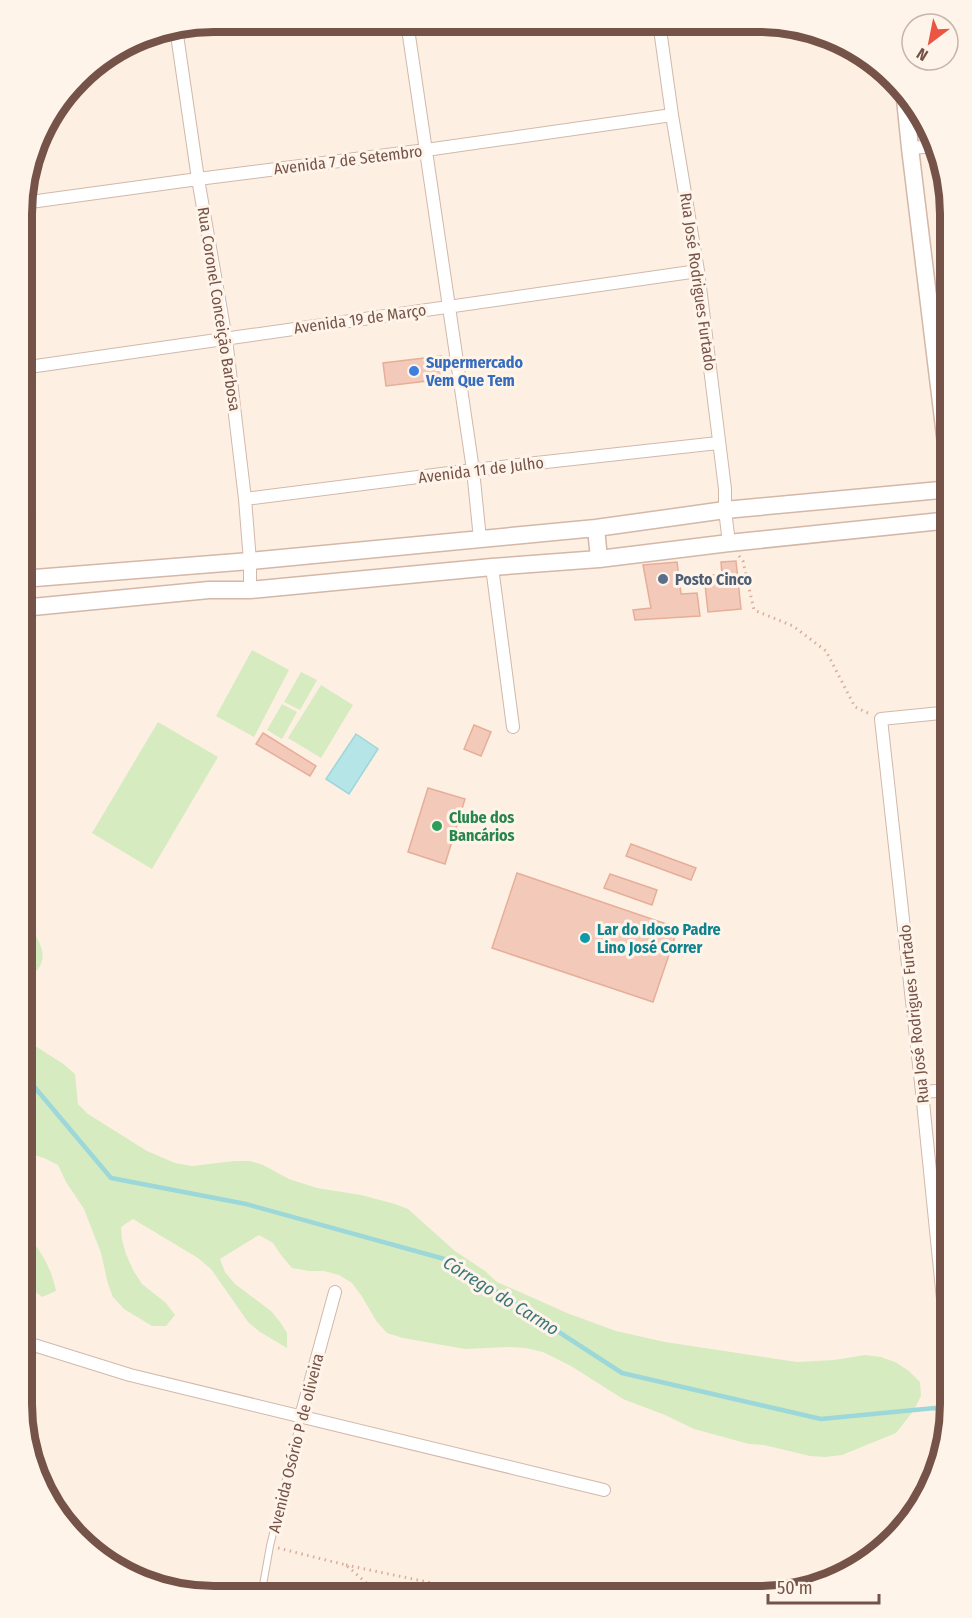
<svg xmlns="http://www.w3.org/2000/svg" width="972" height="1618" viewBox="0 0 972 1618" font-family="'Fira Sans Condensed',sans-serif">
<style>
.green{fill:#d6ebc0}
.water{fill:#b6e5e7;stroke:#9cd7d9;stroke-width:1.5}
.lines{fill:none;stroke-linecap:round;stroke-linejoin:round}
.stream{stroke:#9cd7d9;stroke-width:4.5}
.building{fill:#f3cab9;stroke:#e6ae99;stroke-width:1.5}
.lane-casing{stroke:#d1b8ac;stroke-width:8}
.street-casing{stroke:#d1b8ac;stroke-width:14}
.secondary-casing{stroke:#d4b7a8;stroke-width:19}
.path{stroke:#d8ad9c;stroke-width:3;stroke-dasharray:1.5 4.5;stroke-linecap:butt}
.lane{stroke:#fff;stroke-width:6}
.street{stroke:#fff;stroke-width:12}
.secondary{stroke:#fff;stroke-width:16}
.shop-dot{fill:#3f7fe0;stroke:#fff4e9;stroke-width:2}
.service-dot{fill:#5c6f8a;stroke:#fff4e9;stroke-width:2}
.leisure-dot{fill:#2e9e5b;stroke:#fff4e9;stroke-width:2}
.culture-dot{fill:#0f9aa8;stroke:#fff4e9;stroke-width:2}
.labels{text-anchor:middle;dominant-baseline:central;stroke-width:6;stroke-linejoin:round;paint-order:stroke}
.street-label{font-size:16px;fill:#765348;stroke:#fff4e9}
.shop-label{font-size:16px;font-weight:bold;fill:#366cbe;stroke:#fff4e9;text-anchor:start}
.service-label{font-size:16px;font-weight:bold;fill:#4e5e75;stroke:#fff4e9;text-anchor:start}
.leisure-label{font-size:16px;font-weight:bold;fill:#27864d;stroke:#fff4e9;text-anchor:start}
.culture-label{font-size:16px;font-weight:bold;fill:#0d838f;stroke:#fff4e9;text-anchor:start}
.water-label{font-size:18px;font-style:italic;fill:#3b787c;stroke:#fff4e9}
.rim{fill:none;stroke:#765348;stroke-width:8}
</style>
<rect width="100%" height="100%" fill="#fdf0e2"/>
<path class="green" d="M252,650L289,670L254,737L216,716Z
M301,672L317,680L300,710L284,702Z
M321,685L353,705L321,758L288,738Z
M282,704L297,712L282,739L267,730Z
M158,722L218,757L152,869L92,833Z
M22,908C26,913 26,920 29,926C31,930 35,934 37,938C49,960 41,970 22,982Z
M21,1037L62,1063L75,1074L78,1104L88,1114L147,1151L175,1163L192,1166L235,1161H250L263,1165L289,1179L317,1188L361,1195L395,1204L408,1209L455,1251L485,1271L497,1282L567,1313L616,1331L665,1342L797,1362L834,1360L865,1355L881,1357L895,1362L909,1371L920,1382L921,1396L914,1410L896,1433L842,1455L825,1457L810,1456L764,1445L749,1444L694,1429L665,1415L623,1399L571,1366L543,1352L526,1348L511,1347L465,1349L403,1338L387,1333L377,1322L361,1295L352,1283L339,1275L324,1271H309L292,1268L281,1255L273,1243L259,1235L220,1259L225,1272L235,1284L271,1311L280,1322L287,1333V1348L260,1332L248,1322L211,1269L198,1258L133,1219L121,1227L122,1240L126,1254L133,1270L142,1284L166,1303L175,1315L166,1326H152L124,1309L113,1297L108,1284L101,1253L84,1209L66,1182L58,1165L44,1158L31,1154L21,1161Z
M21,1226C39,1250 50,1262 56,1291L42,1297L21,1280Z"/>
<path class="water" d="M356,734L378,749L349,794L326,779Z"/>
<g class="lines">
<path class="stream" d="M21,1071L111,1178L246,1204L448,1260L622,1373L821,1419L935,1408L951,1413"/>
</g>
<path class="building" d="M441,356L444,379L386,386L383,363Z
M736,561L741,609L708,612L704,575H722L721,562Z
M677,562L681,594L697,593L700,616L635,620L633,610L651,608L643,565Z
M474,725L491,732L481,756L464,749Z
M263,733L316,766L310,776L256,744Z
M428,788L465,799L445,864L408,852Z
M631,844L696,868L691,880L626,856Z
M517,873L678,928L653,1002L492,948Z
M610,874L657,890L652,905L604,888Z"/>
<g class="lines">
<defs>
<path id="lane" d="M261,1596L270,1546L301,1417"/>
<path id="street" d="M407,22L473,470L480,539
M659,22L672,115L698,271L725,489V510L729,543
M176,28L198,179L226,339L245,499L250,561V590
M910,148L938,146
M23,203L198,179L426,150L672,115
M931,317L951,315
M22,368L698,271
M245,499L473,470L718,443
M492,567L513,727
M922,1092L951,1090
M21,1341L130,1375L604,1490
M951,1347L948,1345L946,1329L922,1092L881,719L951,712
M301,1416L335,1292"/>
<path id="secondary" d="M905,99L910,148L951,485
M596,528L599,559
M22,579L250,561L596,528L725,510L951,489
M22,608L209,590H250L492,567L599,559L729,543L951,520"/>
</defs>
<use href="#lane" class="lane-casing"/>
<use href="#street" class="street-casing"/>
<use href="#secondary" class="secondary-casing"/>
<path class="path" d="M739,556L743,561L754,610L793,626L826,651L855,707L872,715
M278,1548L346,1565L381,1596
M346,1565L446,1586L483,1596"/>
<use href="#lane" class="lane"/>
<use href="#street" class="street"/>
<use href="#secondary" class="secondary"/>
</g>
<circle class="shop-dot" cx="414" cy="371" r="6"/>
<circle class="service-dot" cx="663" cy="579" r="6"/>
<circle class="leisure-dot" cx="437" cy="826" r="6"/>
<circle class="culture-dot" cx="585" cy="938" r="6"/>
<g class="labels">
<g class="street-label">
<text transform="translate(348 160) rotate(-7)">Avenida 7 de Setembro</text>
<text transform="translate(698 282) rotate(82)">Rua José Rodrigues Furtado</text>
<text transform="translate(219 309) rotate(81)">Rua Coronel Conceição Barbosa</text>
<text transform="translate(360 319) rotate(-8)">Avenida 19 de Março</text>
<text transform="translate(481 470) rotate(-7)">Avenida 11 de Julho</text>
<text transform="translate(914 1014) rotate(-96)">Rua José Rodrigues Furtado</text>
<text transform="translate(296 1443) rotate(-76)">Avenida Osório P de oliveira</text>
</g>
<g class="shop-label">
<text x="426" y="362">Supermercado<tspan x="426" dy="18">Vem Que Tem</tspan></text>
</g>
<g class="service-label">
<text x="675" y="579">Posto Cinco</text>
</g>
<g class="leisure-label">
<text x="449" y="817">Clube dos<tspan x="449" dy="18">Bancários</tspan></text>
</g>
<g class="culture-label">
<text x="597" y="929">Lar do Idoso Padre<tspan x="597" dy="18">Lino José Correr</tspan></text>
</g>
<g class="water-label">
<text transform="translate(501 1296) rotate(32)">Córrego do Carmo</text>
</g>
</g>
<path d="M0 0H972V1618H0ZM214 32H758A182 182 0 0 1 940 214V1404A182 182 0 0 1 758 1586H214A182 182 0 0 1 32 1404V214A182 182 0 0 1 214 32Z" fill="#fff4e9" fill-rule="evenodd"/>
<path class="rim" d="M214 32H758A182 182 0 0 1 940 214V1404A182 182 0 0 1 758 1586H214A182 182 0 0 1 32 1404V214A182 182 0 0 1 214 32Z"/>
<g transform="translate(930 42) rotate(212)"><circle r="28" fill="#fff4e9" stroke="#c8b4a9" stroke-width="1.5"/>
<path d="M0-4.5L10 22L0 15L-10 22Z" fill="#eb5543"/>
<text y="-9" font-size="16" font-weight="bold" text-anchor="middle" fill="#765348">N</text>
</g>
<path d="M768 1594v9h111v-9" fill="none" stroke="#765348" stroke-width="3"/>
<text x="777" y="1594" font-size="18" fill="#765348" stroke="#fff4e9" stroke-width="4.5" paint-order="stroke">50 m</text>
</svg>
